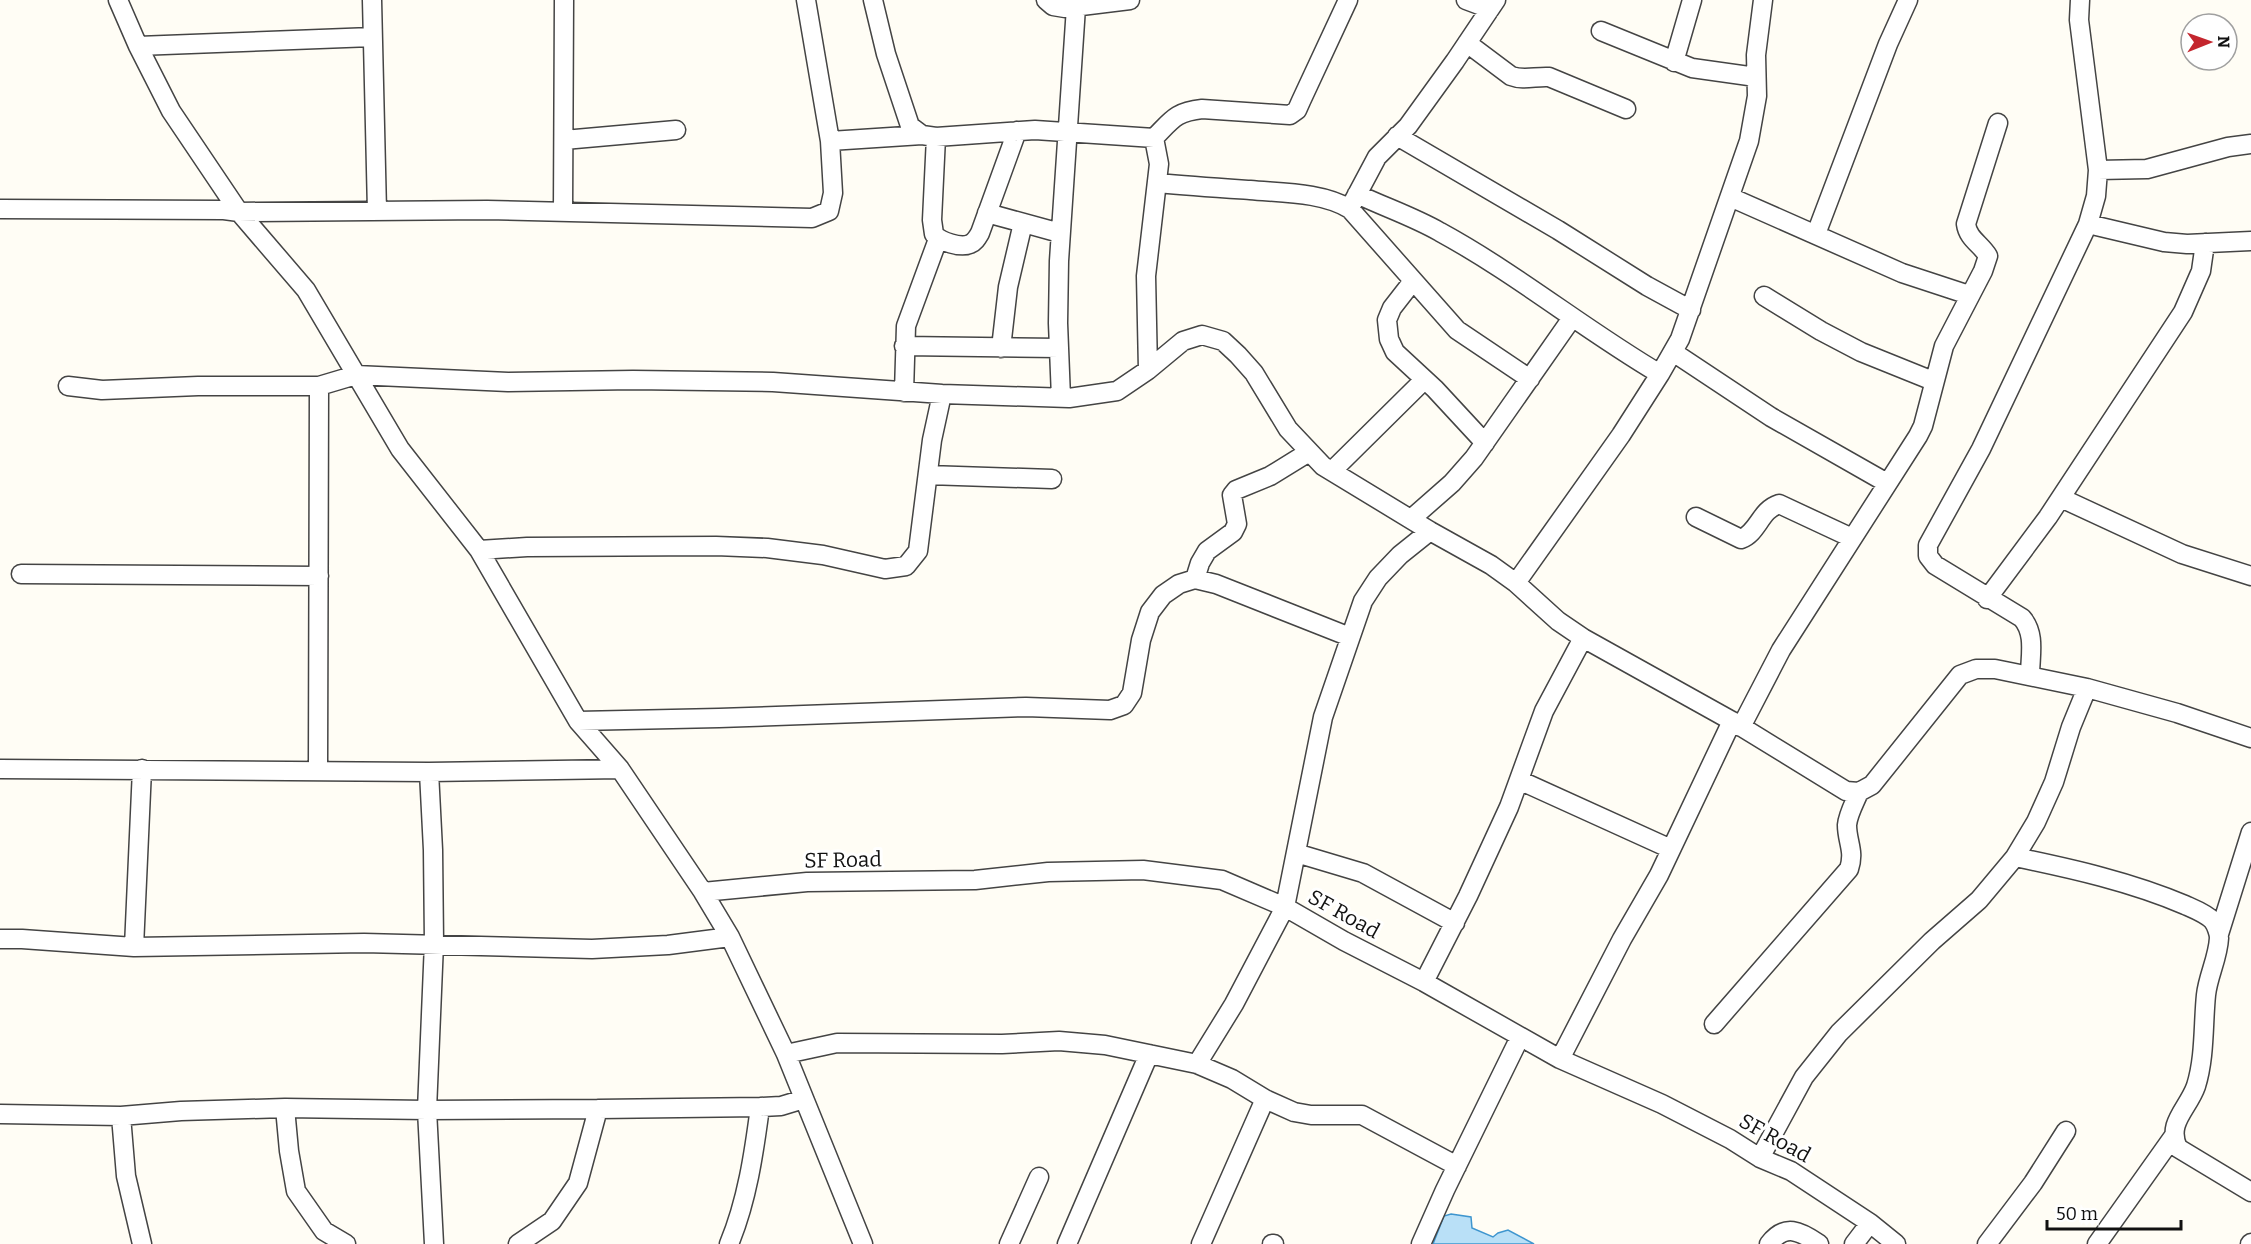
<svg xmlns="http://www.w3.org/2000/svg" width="2251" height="1244" viewBox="0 0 2251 1244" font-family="Bitter,serif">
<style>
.water{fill:#b9e0f7;stroke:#3f96cf;stroke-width:1.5}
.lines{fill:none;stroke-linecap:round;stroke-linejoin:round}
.minor-casing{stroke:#444;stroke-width:21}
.minor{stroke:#fff;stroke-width:18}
.labels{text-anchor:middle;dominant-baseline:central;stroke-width:6;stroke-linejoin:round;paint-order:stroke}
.street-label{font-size:21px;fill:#111;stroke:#fff}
</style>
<rect width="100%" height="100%" fill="#fffdf5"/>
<path class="water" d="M1451,1214L1471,1217L1472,1228L1493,1237L1498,1233L1508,1230L1534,1244H1433L1444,1216Z"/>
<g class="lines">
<defs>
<path id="minor" d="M118,0L138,46L171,111L239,212L306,290L400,449L479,550L578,721L620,769L703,892L730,937L786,1054L863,1244
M372,0L377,211
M873,0L886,54L910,126L922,135L936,137L1035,130L1154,138L1159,164L1146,276L1148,370
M1046,0L1053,6L1065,8L1130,0
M1466,0L1490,9
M1601,31L1692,68L1756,77
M1467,43L1511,76C1524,81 1536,76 1549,77L1626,109
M138,46L372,37
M1674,62L1692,0
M1397,136L1558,230L1647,286L1691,310
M936,137L932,220L934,234C940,242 961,248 970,244C975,242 977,238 980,233L1017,131
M1154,138C1172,120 1175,112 1202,109L1290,115L1297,110L1301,101L1348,0
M564,140L676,130
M830,141L922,135
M2098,170L2147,169L2228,147L2251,144
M1158,183C1189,186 1220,188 1250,190C1282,193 1322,192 1350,209L1457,330L1530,379
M1357,194C1384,207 1414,217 1440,232C1517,274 1585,330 1660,374
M1730,197L1902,273L1969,295
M1352,204L1377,157L1408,126L1455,61L1496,0
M0,209L224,210L239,212L487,210L812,218L829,211L833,193L830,141L806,0
M563,211L564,0
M987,213L1060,233
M2088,224L2164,242L2187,244L2251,241
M1816,234L1888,44L1908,0
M1413,281L1392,308L1387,320L1389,339L1395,352L1435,389L1485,443
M1764,296L1821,331L1861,352L1933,381
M904,346L1059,348
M1001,348L1008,287L1023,223
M1673,352L1771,417L1887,483
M68,386L102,390L198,386H319L356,375L508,382L633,380L773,382L942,394L1069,398L1117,391L1148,370L1183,341L1202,335L1223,341L1238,355L1254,373L1288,429L1323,466L1430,531L1491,565L1516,583L1558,621L1583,638L1732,721L1846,791L1859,792L1872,785L1960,675L1976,669H1995L2087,688L2177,713L2251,738
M904,392L906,326L938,239
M1061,398L1058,323L1059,261L1076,7
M1332,471L1424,380
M928,475L1052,479
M2061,498L2182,554L2251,576
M1696,517L1741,539C1758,533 1760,510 1779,504L1852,538
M1411,519L1452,483L1474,458L1572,318
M479,550L527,547L716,546L767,548L823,555L885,569L906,566L918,551L932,440L942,394
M21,574L319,576
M1195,579L1200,563L1207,551L1233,532L1237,524L1232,495L1236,490L1270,476L1309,452
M1516,583L1621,435L1660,374L1680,339L1749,141L1757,96L1756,55L1763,0
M1987,599L2048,517L2183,312L2201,271L2205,243
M2030,676C2030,656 2036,634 2022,618L1935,565L1928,556V545L1981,449L2088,224L2096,196L2098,170L2079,20L2080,0
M578,721L719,718L1026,707L1110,710L1124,705L1132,693L1141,640L1150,612L1163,595L1179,584L1195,579L1216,584L1350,637
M1741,727L1781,650L1918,436L1923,426L1944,346L1983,271L1988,256C1981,244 1968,239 1966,224L1998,123
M0,769L429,772L620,769
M318,771L319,386
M429,772L433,850L434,943L427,1110L434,1244
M1519,780L1671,849
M1296,853L1363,873L1455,923
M2015,857C2073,869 2131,882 2185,905C2194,909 2207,914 2213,921C2216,925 2219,933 2219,938C2218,958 2208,976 2206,995C2203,1025 2205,1057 2196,1086C2188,1109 2166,1123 2178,1148L2251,1192
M703,892L807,882L975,880L1048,872L1143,870L1222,880L1285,907L1344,941L1424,982L1560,1059L1662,1104L1730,1139L1760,1158L1791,1171L1870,1223L1896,1244
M2219,934L2251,832
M0,939H22L134,947L364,943L592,949L668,945L730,937
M134,947L142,769
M1424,982L1468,896L1509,807L1544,711L1583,638
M1714,1024L1849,869C1855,851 1847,842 1847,825C1848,814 1855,802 1859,792
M786,1054L837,1043L1002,1044L1059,1041L1105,1045L1197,1064L1232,1079L1265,1099L1201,1244
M1560,1059L1622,939L1659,875L1732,721
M1197,1064L1234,1004L1285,907L1323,717L1363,601L1378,578L1400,555L1430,531
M1265,1099L1294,1112L1311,1115H1362L1457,1166
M285,1108L427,1110L598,1109
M0,1114L121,1116
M1760,1158L1804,1077L1839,1033L1932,941L1979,900L2015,857L2036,822L2054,782L2071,727L2087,688
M142,1244L126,1176L121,1116L181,1111L285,1108L289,1151L296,1191L324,1231L346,1244
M518,1244L552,1221L578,1183L598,1109L760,1107L781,1106L804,1099
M729,1244C747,1201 754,1153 760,1107
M1009,1244L1039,1177
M1067,1244L1149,1054
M1272,1244H1274
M1421,1244L1445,1190L1520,1037
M1769,1244C1785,1223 1800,1231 1819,1244
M1854,1244L1870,1223
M1987,1244L2033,1183L2066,1131
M2097,1244L2173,1137
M2250,1244L2251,1243"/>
</defs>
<use href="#minor" class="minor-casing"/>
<use href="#minor" class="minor"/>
</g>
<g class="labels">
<g class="street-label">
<text transform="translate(843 860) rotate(-1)">SF Road</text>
<text transform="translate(1344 914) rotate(29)">SF Road</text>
<text transform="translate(1775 1138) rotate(29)">SF Road</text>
</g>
</g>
<g transform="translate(2209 42) rotate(89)"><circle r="28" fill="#ffffff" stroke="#a0a0a0" stroke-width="1.5"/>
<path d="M0-4.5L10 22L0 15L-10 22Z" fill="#c4262e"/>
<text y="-9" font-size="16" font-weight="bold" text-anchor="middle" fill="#111111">N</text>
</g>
<path d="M2047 1220v9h134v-9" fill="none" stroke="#111111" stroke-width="3"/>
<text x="2056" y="1220" font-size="18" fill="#111111" stroke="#ffffff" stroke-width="4.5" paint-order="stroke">50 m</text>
</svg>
